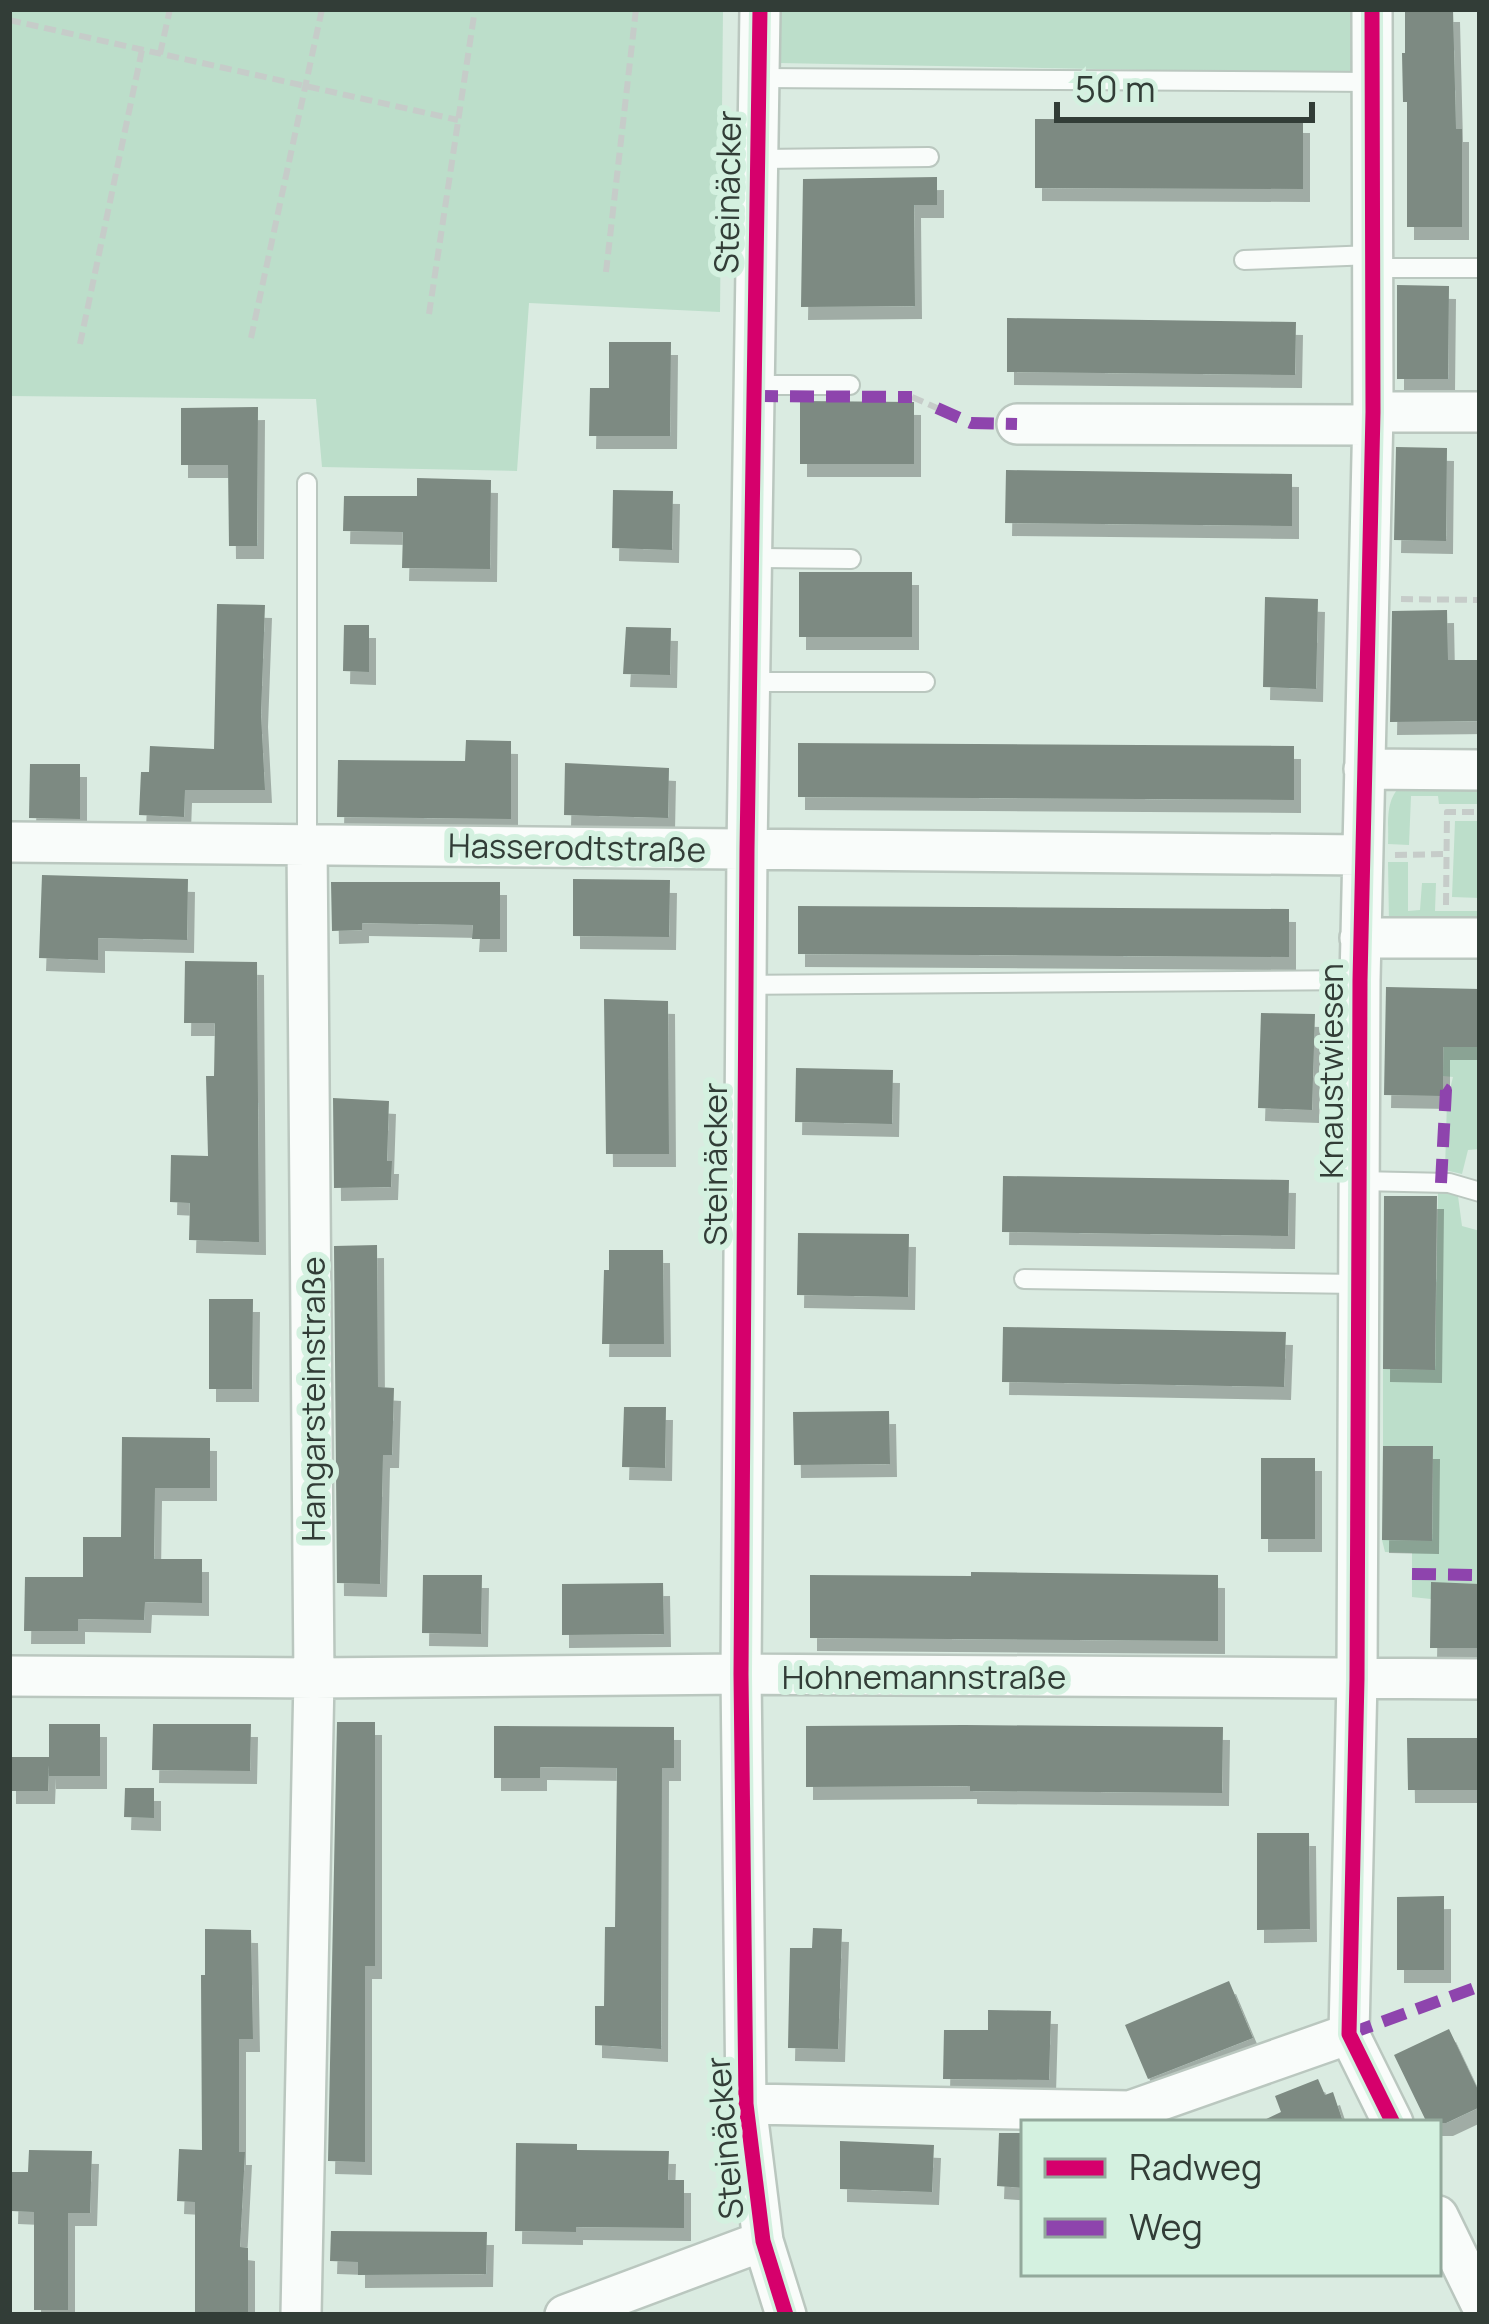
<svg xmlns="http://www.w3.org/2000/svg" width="1489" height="2324" viewBox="0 0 1489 2324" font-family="Manrope,sans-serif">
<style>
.green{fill:#bcdeca}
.building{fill:#7d8a82;filter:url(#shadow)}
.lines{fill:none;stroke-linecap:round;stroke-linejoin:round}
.lane-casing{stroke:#bac7bf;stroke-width:22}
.street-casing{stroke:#bac7bf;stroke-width:44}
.path{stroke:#c6ccc9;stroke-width:6;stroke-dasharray:12 6;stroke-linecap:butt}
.lane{stroke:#f9fcfa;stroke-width:18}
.street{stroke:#f9fcfa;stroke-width:39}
.quiet{stroke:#8e44ad;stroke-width:12;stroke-dasharray:24 12;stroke-linecap:butt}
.cycleway-casing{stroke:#d4f1e0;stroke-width:22}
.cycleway{stroke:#d6006c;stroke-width:15}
.labels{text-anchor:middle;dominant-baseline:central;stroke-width:12;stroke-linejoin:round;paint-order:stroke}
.street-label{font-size:33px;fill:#323d37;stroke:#d4f1e0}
</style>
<defs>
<filter id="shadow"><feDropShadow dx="7" dy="13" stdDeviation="0" flood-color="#0004"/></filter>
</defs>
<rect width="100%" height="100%" fill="#daebe1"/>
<path class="green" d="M9,9H723L720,312L529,303L517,471L322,467L316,399L9,396Z
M780,9H1362L1361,74L779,63Z
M1405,783H1480V804H1439L1438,796H1411L1409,845L1388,844C1389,821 1384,797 1405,783Z
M1455,821H1480V898L1452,897Z
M1388,862H1408V911L1420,910L1422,883H1436L1435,911H1480V925L1389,923Z
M1479,1023L1480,1149L1468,1150L1462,1174L1445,1170L1447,1101L1453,1077L1443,1076L1444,1024Z
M1438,1191L1458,1196L1462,1226L1480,1231V1584L1432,1583L1431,1599L1412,1597V1553L1385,1552L1382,1540H1432L1433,1447L1383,1446V1369H1435Z"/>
<path class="building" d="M1405,9H1453L1456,129H1462V227H1407V102H1403L1402,53H1405Z
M1035,119L1303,120V189L1035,188Z
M937,177V205H914L915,306L801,307L803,179Z
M1397,285L1449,286L1448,379H1397Z
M1007,318L1296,322L1295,375L1007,372Z
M609,342H671L670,436H589L590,388H609Z
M800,401L914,402V464H800Z
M258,407L257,546H229L228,465H181V408Z
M1396,447L1447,448L1446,541L1394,540Z
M1006,470L1292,474V526L1005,523Z
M417,478L491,480L490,569L402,568L403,532L343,531L344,496H417Z
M613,490L673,491L672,550L612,548Z
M799,572H912V637H799Z
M1265,597L1318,599L1316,689L1263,687Z
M217,604L265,605L261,714L265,790H185L184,817L139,815L141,772H149L150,746L214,749Z
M1447,610L1448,660H1480V721L1390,722L1392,611Z
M344,625H369V672L343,671Z
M626,627L671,628L670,675L623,674Z
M466,740L511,741V819L337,817L338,760L465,761Z
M798,743L1294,746V800L798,797Z
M565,763L669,768L668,818L564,815Z
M30,764H80V819L29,818Z
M42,875L188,879L187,940L98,938V960L39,958Z
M573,879L670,880L669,937L573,936Z
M331,882H500V939H472L473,925L362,923V930L332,931Z
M798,906L1289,909V957L798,954Z
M185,961L257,962L259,1242L189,1240L190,1203L170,1202L171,1155L208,1156L206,1076H214L215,1023H184Z
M1386,987L1480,989V1047H1443V1096L1384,1095Z
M604,999L668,1001L669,1154H606Z
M1261,1013L1315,1014L1312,1110L1258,1108Z
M796,1068L893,1070L892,1124L795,1122Z
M333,1098L389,1101L387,1161H392L391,1187L334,1188Z
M1003,1176L1289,1180L1288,1236L1002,1232Z
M1384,1196H1437L1435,1370L1383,1369Z
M798,1233L909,1234L908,1297L797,1295Z
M377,1245L378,1387L394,1388L392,1455H383L380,1584L337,1583L334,1246Z
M609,1250H663L664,1344H602L604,1270H609Z
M209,1299H253L252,1389H209Z
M1003,1327L1286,1332L1284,1387L1002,1382Z
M624,1407H666L665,1468L622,1467Z
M889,1411L890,1464L794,1465L793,1412Z
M122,1437L210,1438V1488H155L154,1559H202V1603L145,1602L144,1620L78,1619V1631H24L25,1577H83V1537H121Z
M1383,1446H1433L1432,1541L1382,1540Z
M1261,1458H1315V1539H1261Z
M971,1572L1218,1575V1641L810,1638V1575L971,1576Z
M423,1575H482L481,1634L422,1633Z
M1431,1582L1480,1584V1648H1430Z
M663,1583L664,1634L562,1635V1584Z
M337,1722H375V1966H365V2162L328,2161Z
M49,1724H100V1776H49V1765L48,1791H9V1757H49Z
M153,1724H251L250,1771L152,1770Z
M964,1725L1223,1727L1222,1793L970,1791V1786L806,1787V1726Z
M494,1726L674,1727V1768H662L661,2049L595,2045V2006H604L605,1927H615L617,1768L540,1767V1778H494Z
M1407,1738H1480V1790H1408Z
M125,1788H154V1818L124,1817Z
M1257,1833H1309L1310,1929L1257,1930Z
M1444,1896V1970H1397V1897Z
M813,1928L842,1929L838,2049L788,2048L790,1948H812Z
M205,1929L251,1930L253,2039H239V2152H245L240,2247L248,2248V2315H195V2202L177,2201L179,2149L202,2150L201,1975H205Z
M1229,1981L1253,2038L1148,2079L1125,2025Z
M988,2010L1051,2011L1049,2080L943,2079L944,2030H988Z
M1449,2029L1480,2094V2107L1446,2123H1427L1394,2055Z
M1318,2079L1325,2095L1333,2092L1342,2119L1338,2123H1258L1281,2112L1275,2096Z
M999,2133H1024V2188L997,2186Z
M840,2141L934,2145L932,2192L840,2189Z
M516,2143L577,2144V2150L669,2151L668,2180H684V2228L576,2227V2232L515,2231Z
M29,2150L92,2151L90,2213H68V2310H34V2212L11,2211L12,2172H28Z
M331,2231L487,2232L486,2274L358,2275V2262L330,2261Z"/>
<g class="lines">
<defs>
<path id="lane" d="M758,78L1371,82
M757,159L929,157
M1244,260L1372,255
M1372,268H1480
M754,385H850
M307,483V843
M751,558L851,559
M749,682H925
M746,985L1360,980
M1359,1181L1449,1183L1480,1192
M1024,1279L1358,1284"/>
<path id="street" d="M760,9L747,850L741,1674L746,2104L763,2241L786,2315
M1372,9L1373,412L1360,980L1357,1679L1349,2034L1393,2123
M1373,412H1480
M1017,424L1372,425
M1364,769L1480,770
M9,842L1362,855
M1360,938H1480
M9,1676L314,1678L741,1674L1480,1679
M746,2104L1130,2111L1349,2034
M1438,2216L1480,2302
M301,2315L314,1678L307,843
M565,2315L763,2241"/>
</defs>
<use href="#lane" class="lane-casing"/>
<use href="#street" class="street-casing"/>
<path class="path" d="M9,20L458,120
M160,54L170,9
M606,272L636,9
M429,314L475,9
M251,338L322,9
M80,344L142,50
M912,397L937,408
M1401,599L1480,600
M1395,855L1446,854
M1446,905L1447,812H1480"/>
<use href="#lane" class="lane"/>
<use href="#street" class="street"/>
<path class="quiet" d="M754,396L912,397
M937,408L971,423L1017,424
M1441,1183L1446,1090L1443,1088
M1412,1574L1480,1575
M1349,2034L1480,1986"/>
<defs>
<path id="cycleway" d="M760,9L747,850L741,1674L746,2104L763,2241L786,2315
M1372,9L1373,412L1360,980L1357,1679L1349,2034L1393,2123"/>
</defs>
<use href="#cycleway" class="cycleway-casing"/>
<use href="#cycleway" class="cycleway"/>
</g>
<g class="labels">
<g class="street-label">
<text transform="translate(727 192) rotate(-89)">Steinäcker</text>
<text transform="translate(577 847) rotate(1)">Hasserodtstraße</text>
<text transform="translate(1330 1071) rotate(-90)">Knaustwiesen</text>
<text transform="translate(714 1164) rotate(-90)">Steinäcker</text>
<text transform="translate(312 1399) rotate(-90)">Hangarsteinstraße</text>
<text x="924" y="1676">Hohnemannstraße</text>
<text transform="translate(724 2138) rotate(-95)">Steinäcker</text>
</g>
</g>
<rect width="1489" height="2324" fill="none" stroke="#323d37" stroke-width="24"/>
<rect x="1021" y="2120" width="420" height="156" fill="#d4f1e0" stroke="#93a99c" stroke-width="3"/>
<rect x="1045" y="2159" width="60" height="18" fill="#d6006c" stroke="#93a99c" stroke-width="3"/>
<text x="1129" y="2180" font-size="36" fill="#323d37">Radweg</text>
<rect x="1045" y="2219" width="60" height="18" fill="#8e44ad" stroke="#93a99c" stroke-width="3"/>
<text x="1129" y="2240" font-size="36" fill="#323d37">Weg</text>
<path d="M1057 102v18h255v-18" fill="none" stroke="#323d37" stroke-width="6"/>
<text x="1075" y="102" font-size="36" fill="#323d37" stroke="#d4f1e0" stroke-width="9" paint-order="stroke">50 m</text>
</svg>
